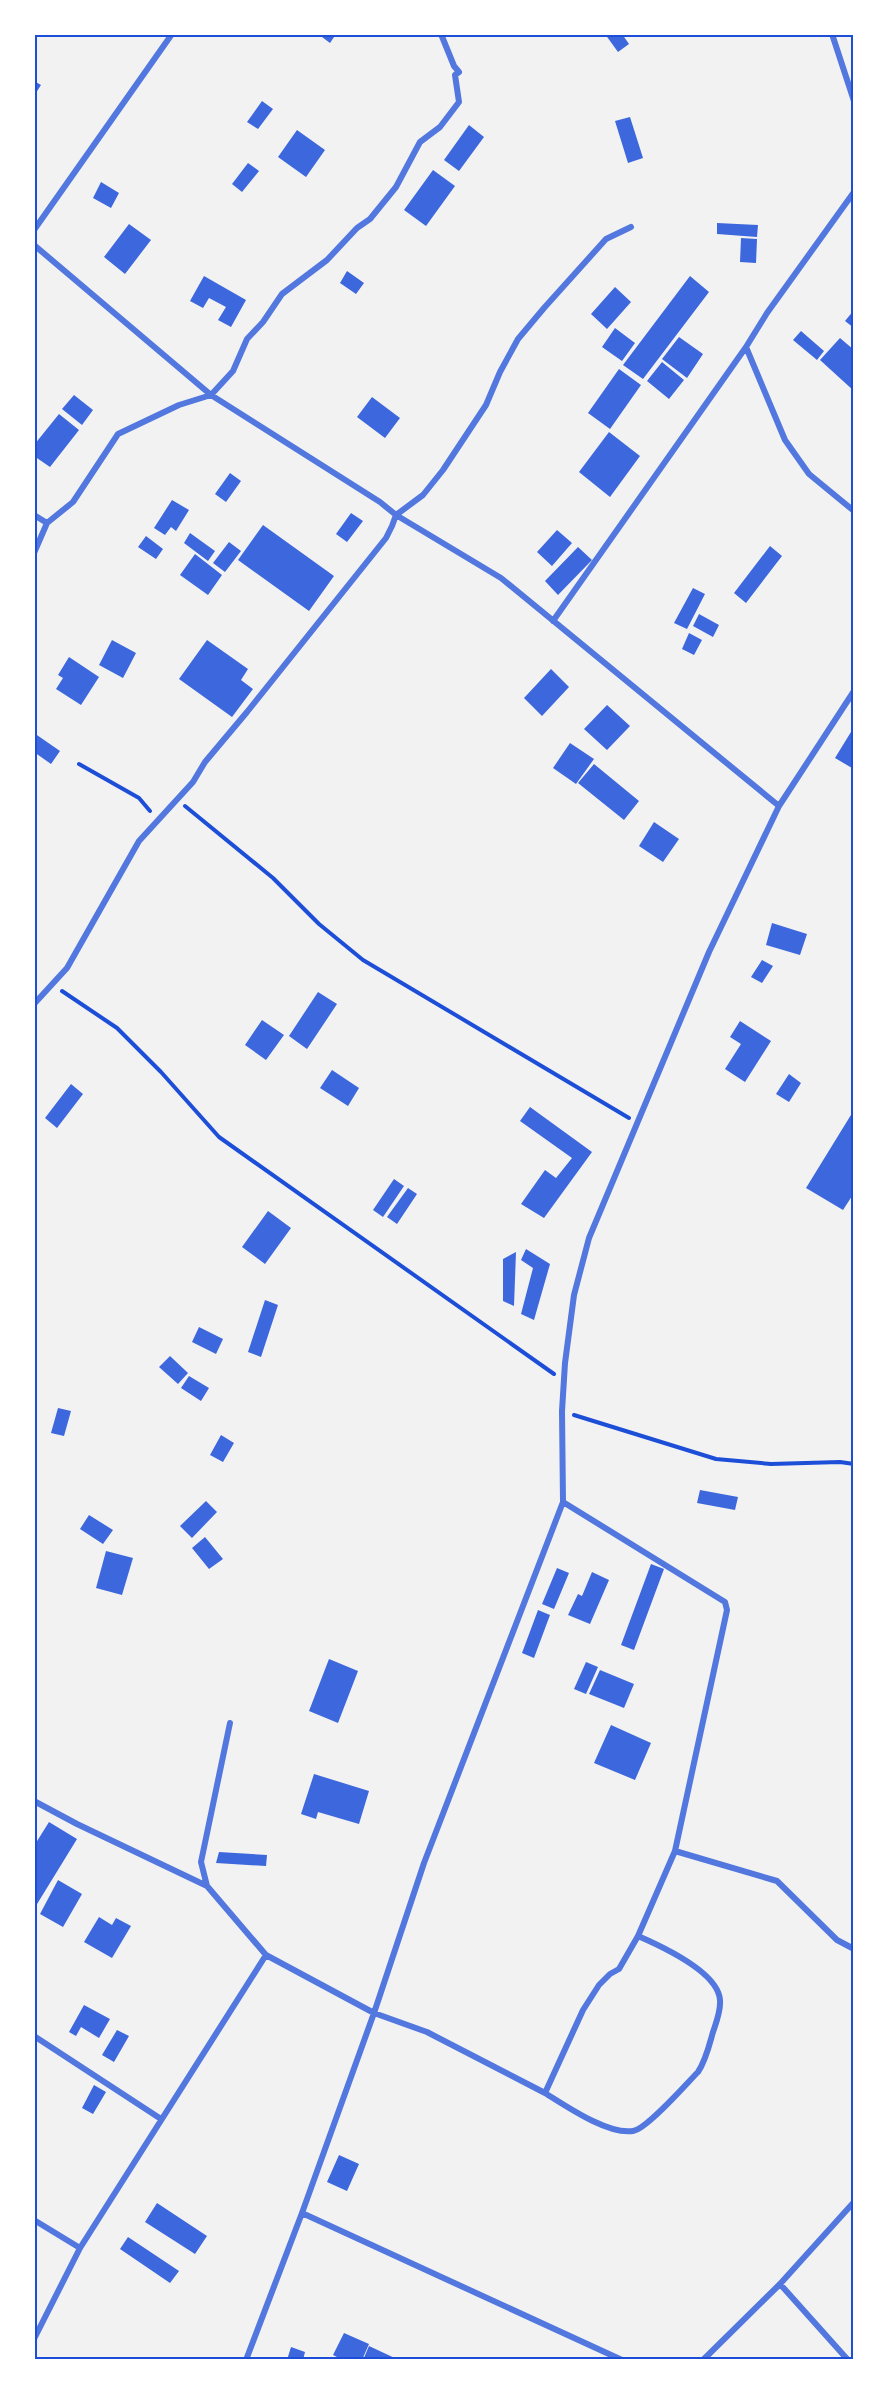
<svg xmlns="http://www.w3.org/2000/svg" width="888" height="2394" viewBox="0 0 888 2394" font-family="Cabin,sans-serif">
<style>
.building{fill:#3d67dc}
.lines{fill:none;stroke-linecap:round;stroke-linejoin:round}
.path{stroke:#1d4ed8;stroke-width:4}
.minor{stroke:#5277de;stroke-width:6}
.neatline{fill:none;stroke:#1d4ed8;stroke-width:2}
</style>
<rect width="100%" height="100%" fill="#f2f2f2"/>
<path class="building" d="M318,34H336L330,43Z
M605,34H622L629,44L618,52Z
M34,81L41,85L34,96Z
M262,101L273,109L258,129L247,122Z
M630,117L643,158L628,163L615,121Z
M469,125L484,137L459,171L444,160Z
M297,130L325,150L306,177L278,157Z
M248,163L259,171L242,192L232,184Z
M433,170L455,186L426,226L404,210Z
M101,182L119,193L111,208L93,198Z
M717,223L758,225L757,237L717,234Z
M129,224L151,240L125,274L104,257Z
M741,238L757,239L756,263L740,262Z
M347,271L364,283L356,294L340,283Z
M204,276L246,300L231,327L218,320L226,307L209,298L203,308L190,301Z
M690,276L709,292L643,379L623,365Z
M615,287L631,302L607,329L591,314Z
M854,310V328L845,321Z
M615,328L635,343L622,361L602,347Z
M801,331L824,351L817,360L793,340Z
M679,337L703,354L687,378L662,359Z
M840,338L854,350V391L820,360Z
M662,362L684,380L669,399L647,381Z
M619,369L641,385L610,429L588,413Z
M74,395L93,410L82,425L62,409Z
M372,397L400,418L385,438L357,417Z
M59,414L79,430L50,467L34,456V445Z
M609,432L640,456L610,497L579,472Z
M230,473L241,481L226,502L215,494Z
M172,500L189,510L176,531L171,527L165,535L154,528Z
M351,513L363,521L347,542L336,534Z
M263,525L334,576L309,611L238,560Z
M557,530L572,543L552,566L537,552Z
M190,533L215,551L208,561L184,543Z
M146,536L163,549L156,559L138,547Z
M229,542L241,551L225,572L213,563Z
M770,546L782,556L746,603L734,593Z
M578,547L592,560L558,595L545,581Z
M195,554L222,575L208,595L180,575Z
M693,588L705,594L687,629L674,623Z
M699,614L719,625L713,637L693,626Z
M689,633L702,640L694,655L682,649Z
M112,640L136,653L123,678L99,665Z
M207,640L248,669L241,680L253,689L232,717L179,679Z
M69,657L99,677L81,705L56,689L63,678L58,675Z
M551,669L569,687L542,716L524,698Z
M607,705L630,726L607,750L584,729Z
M854,727V765L852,768L835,758Z
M34,733L60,751L51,764L34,752Z
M570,743L594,759L576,784L553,768Z
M594,764L639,801L624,820L578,783Z
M654,822L679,839L663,862L639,846Z
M772,923L807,934L800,955L766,945Z
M762,960L773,966L762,983L751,977Z
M318,992L337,1004L307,1049L289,1036Z
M262,1020L284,1035L266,1060L245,1045Z
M740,1021L771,1041L745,1082L725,1069L741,1044L730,1037Z
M332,1070L359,1088L348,1106L320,1088Z
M789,1074L801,1083L789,1102L776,1094Z
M71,1084L83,1094L57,1128L45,1118Z
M530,1107L592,1152L544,1218L521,1204L545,1170L556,1178L572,1158L520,1121Z
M854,1110V1193L843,1210L806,1188Z
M394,1179L404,1186L383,1217L373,1210Z
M408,1188L417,1194L397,1224L387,1217Z
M268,1211L291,1228L265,1264L242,1247Z
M526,1249L550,1264L534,1320L521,1314L533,1268L521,1260Z
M516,1252L514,1306L503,1301V1259Z
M265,1300L278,1305L261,1357L248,1352Z
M199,1327L223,1339L216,1354L192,1342Z
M170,1356L188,1373L178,1384L159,1367Z
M189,1376L209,1388L201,1401L181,1388Z
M58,1408L71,1411L64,1436L51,1433Z
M221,1435L234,1443L223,1462L210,1455Z
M700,1490L738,1497L735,1510L697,1503Z
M206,1501L217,1512L192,1538L180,1526Z
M89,1515L113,1530L103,1544L80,1529Z
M205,1537L223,1559L209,1569L192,1548Z
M106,1551L133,1558L122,1595L96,1588Z
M651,1564L664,1569L634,1650L621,1645Z
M557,1568L569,1573L554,1609L542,1604Z
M592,1572L609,1580L590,1624L568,1615L578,1594L582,1596Z
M538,1610L550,1615L534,1658L522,1653Z
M329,1659L358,1671L338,1723L309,1711Z
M586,1662L598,1667L586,1694L574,1689Z
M600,1670L634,1684L624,1708L589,1694Z
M611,1725L651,1743L635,1780L594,1763Z
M314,1774L369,1791L359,1824L318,1812L316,1819L301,1814Z
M49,1822L77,1839L34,1909V1846Z
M219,1852L267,1855L266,1866L216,1863Z
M58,1880L82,1894L63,1927L40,1914Z
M99,1917L112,1925L116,1918L131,1926L112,1958L84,1942Z
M84,2005L110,2019L99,2038L81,2027L76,2036L69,2032Z
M117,2030L129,2036L114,2062L102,2055Z
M94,2085L106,2092L93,2114L82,2108Z
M339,2155L359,2164L347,2191L327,2182Z
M157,2203L207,2236L195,2254L145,2222Z
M128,2237L179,2271L170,2283L120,2249Z
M344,2333L369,2344L362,2360H343L333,2355Z
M369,2346L399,2360H363Z
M291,2347L305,2352L303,2360H287Z"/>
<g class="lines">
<path class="path" d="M79,764L139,798L150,811
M185,806L273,878L319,924L363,960L629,1118
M62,991L117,1028L161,1072L219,1137L554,1374
M574,1415L716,1459L771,1464L840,1462L854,1464"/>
<path class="minor" d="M832,34L854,101
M854,192L767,313L746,347L785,440L809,474L854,511
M631,227L606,239L544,308L518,339L500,372L486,405L443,470L423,495L396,515L501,578L779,806
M34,230L172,34
M34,245L211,395L380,502L396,515L392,526L386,538L247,712L205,762L193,782L139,841L67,968L34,1004
M34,515L47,523
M34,553L47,523L73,502L118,434L179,405L211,395L233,371L247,339L263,322L282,294L327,260L357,228L370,219L396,187L420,142L440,127L459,102L455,75L459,72L454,66L441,34
M553,621L746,347
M563,1502L725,1602L727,1610L675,1851L638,1936
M230,1723L201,1862L207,1886L266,1955L374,2013L427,2032L545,2093L583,2010L599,1985L610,1974L619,1969L638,1936C661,1946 718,1972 720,2000C721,2011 716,2023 713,2032C709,2046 706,2060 698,2072C686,2084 647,2129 633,2131C608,2135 566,2106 545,2093
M34,1801L77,1824L207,1886
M675,1851L777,1881L837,1940L854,1949
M34,2036L161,2119
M302,2213L622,2360
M34,2220L80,2248
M780,2284L848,2360
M34,2339L80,2248L266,1955
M246,2360L302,2213L374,2013L424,1863L563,1502L562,1411L565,1363L574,1295L589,1238L709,952L779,806L854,691
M703,2360L780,2284L854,2202"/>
</g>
<rect width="888" height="2394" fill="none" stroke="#ffffff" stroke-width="72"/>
<rect x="36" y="36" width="816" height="2322" class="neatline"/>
</svg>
